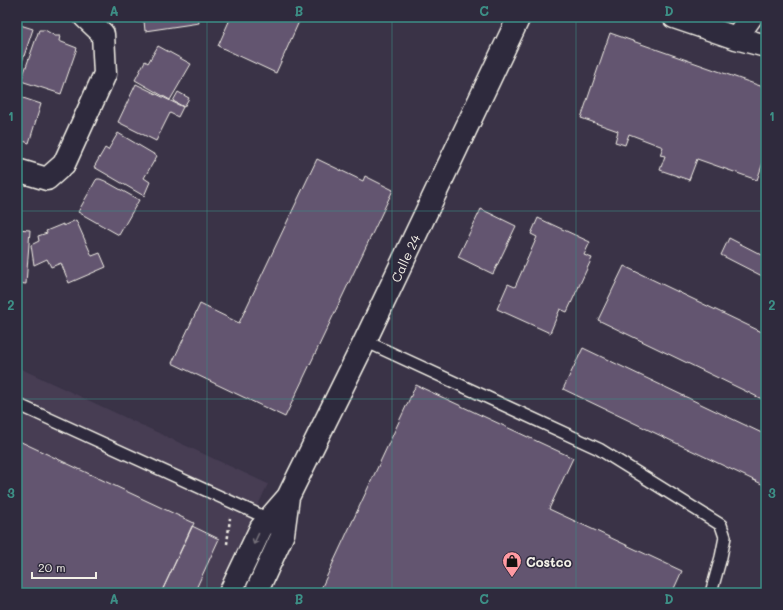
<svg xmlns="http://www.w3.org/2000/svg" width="783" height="610" viewBox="0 0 783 610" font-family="Mali,sans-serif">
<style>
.built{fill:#473d53}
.building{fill:#645570;stroke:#f4f1e8}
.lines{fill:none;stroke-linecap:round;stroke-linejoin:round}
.service-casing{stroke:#f4f1e8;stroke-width:14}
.minor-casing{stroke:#f4f1e8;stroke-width:25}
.path{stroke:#f4f1e8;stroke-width:2.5;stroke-dasharray:3 3;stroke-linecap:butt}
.service{stroke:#2f2a3d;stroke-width:11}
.minor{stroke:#2f2a3d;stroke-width:22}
.oneway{stroke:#747079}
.grid{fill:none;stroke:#3d8f86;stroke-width:1;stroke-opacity:0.55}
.labels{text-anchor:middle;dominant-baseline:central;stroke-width:3;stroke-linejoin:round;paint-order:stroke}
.street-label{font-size:13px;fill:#f4f1e8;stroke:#2f2a3d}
.poi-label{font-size:13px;font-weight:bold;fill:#f4f1e8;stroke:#2f2a3d;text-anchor:start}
.neatline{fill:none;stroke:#3d8f86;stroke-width:1.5}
.grid-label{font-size:13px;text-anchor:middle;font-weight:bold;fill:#3d8f86}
</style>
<rect width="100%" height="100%" fill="#3a3347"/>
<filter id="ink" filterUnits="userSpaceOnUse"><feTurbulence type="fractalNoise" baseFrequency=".025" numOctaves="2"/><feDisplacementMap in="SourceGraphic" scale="8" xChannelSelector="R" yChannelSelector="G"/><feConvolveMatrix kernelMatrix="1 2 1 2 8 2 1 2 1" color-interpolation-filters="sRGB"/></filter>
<g filter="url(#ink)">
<path class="built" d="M17,367L268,484L216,593H17Z"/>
<path class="building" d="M140,17H198L199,23L145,31L144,21L141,22Z
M231,17H301L276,73L218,46Z
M17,24L33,29L21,65L17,64Z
M39,30H45L55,36H60L59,41L77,48L61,94L21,81Z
M610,33L766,88V154L757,180L697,159L689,180L660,170L665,156L660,155L663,147L629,134L625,145L615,142L618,131L581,118Z
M158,46L191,64L170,100L135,80L145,61L148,63Z
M136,84L183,107L178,117L170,113L156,141L118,122Z
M178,92L189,98L184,107L173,101Z
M17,96L41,104L29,143L17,139Z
M118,133L157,156L144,178L150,182L144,196L94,167L105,148L108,150Z
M317,159L363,181L365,176L393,190L285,417L172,363L200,304L239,323Z
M97,179H100L105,181L139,200L119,235L78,212L96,180Z
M481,209L516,226L493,274L458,257Z
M538,218L590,242L584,255L592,258L567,312L560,309L550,333L497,309L508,284L515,287L537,237L531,234Z
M76,220L92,256L100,253L106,267L69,283L61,263L51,267L47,259L34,265L31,245L39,241L38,236L47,233L46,231L63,224V226Z
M17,229L30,230L26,284L17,283Z
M729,238L766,257V272L764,277L721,255Z
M624,266L766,334V401L598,320Z
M583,348L766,435V486L563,389Z
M416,385L573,458L549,509L682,571L672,593H319Z
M17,440L194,523L161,593H17Z
M192,526L219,539L194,593H161Z"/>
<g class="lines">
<defs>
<path id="service" d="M365,341L599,449L721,525L725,537L721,557L711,593
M17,404L271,520"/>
<path id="minor" d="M674,17L736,38L766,46
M736,38L751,17
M17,170L47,179L64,164L105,74L103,34L85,17
M230,593L261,528L288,497L365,341L519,17
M256,593L283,534L288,497"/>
</defs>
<use href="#service" class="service-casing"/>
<use href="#minor" class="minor-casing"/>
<path class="path" d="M227,544L230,518"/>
<use href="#service" class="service"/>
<use href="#minor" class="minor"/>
</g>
<defs><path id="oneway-shaft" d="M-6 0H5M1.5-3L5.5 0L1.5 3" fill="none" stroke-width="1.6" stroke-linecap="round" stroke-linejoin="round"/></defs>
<use class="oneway" href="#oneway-shaft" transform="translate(256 539) rotate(115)"/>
</g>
<path class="grid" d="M207,17V593M392,17V593M576,17V593M17,211H766M17,399H766"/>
<defs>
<symbol id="shop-pin" viewBox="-11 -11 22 30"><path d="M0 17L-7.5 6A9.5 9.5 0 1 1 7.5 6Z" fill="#ff9aa2" stroke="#2f2a3d"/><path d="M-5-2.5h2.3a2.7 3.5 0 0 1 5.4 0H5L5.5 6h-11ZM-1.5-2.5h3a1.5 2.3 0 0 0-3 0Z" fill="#111"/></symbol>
</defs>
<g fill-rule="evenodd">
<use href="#shop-pin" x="501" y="550" width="22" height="30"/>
</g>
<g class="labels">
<g class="street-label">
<text transform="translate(405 258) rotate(-65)">Calle 24</text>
</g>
<g class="poi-label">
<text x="526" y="561">Costco</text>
</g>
</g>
<rect width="783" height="610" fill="none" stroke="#2f2a3d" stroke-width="44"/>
<path d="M32 572v6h64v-6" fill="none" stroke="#f4f1e8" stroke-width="2"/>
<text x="38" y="572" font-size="12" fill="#f4f1e8" stroke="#2f2a3d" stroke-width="3" paint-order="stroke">20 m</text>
<rect x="22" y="22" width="739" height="566" class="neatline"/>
<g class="grid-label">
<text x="114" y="16">A</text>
<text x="299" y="16">B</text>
<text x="484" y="16">C</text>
<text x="669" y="16">D</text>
<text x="11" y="121">1</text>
<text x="772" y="121">1</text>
<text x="11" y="310">2</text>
<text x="772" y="310">2</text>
<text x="11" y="498">3</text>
<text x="772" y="498">3</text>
<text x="114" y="604">A</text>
<text x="299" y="604">B</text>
<text x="484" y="604">C</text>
<text x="669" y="604">D</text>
</g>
</svg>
